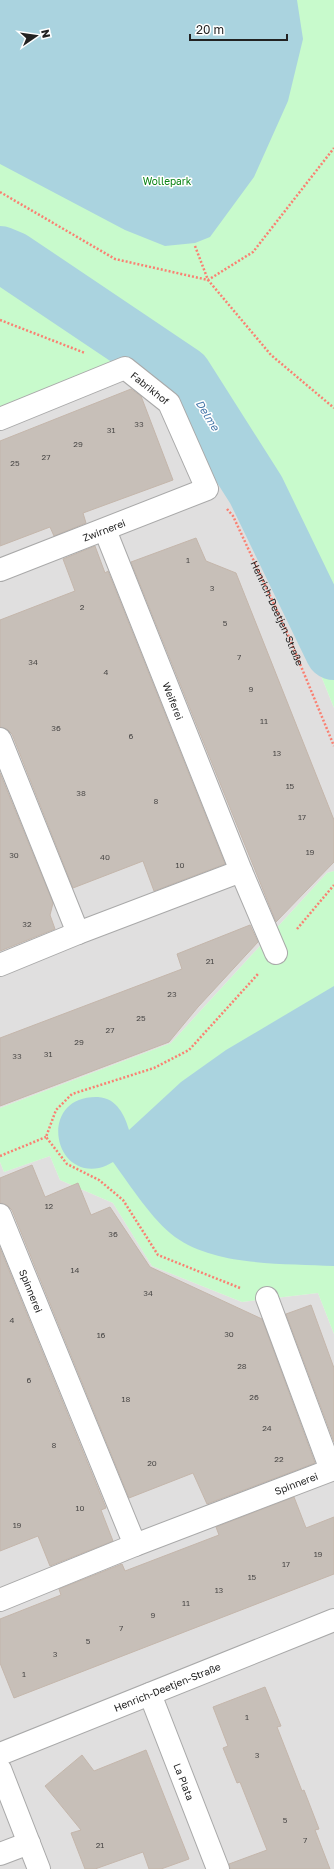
<svg xmlns="http://www.w3.org/2000/svg" width="334" height="1869" viewBox="0 0 334 1869" font-family="'Golos Text',sans-serif">
<style>
.residential{fill:#e0dfdf}
.park{fill:#c8facc}
.water{fill:#aad3df}
.lines{fill:none;stroke-linecap:round;stroke-linejoin:round}
.river{stroke:#aad3df;stroke-width:58}
.building{fill:#c7bfb8;stroke:#c4b6ab}
.street-casing{stroke:#a9a9a9;stroke-width:24}
.path{stroke:#fa8072;stroke-width:2.5;stroke-dasharray:2 2;stroke-linecap:butt}
.street{stroke:#fff;stroke-width:22}
.labels{text-anchor:middle;dominant-baseline:central;stroke-width:3;stroke-linejoin:round;paint-order:stroke}
.number-label{font-size:8px;fill:#4b4948}
.park-label{font-size:10px;fill:#0c8416;stroke:#fff}
.street-label{font-size:10px;fill:#222;stroke:#fff}
.water-label{font-size:11px;font-style:italic;fill:#4a7aab;stroke:#fff}
</style>
<rect width="100%" height="100%" fill="#f2efe9"/>
<path class="residential" d="M127,361L177,396L235,494L318,668L334,708V871L327,873L171,1043L0,1108V411Z
M50,1156L60,1180L113,1203L152,1266L242,1302L318,1293L334,1334V1869H0V1162L4,1172Z"/>
<path class="park" d="M0,0H334V708L318,668L235,494L177,396L127,361L0,411Z
M334,871V1334L318,1293L242,1302L152,1266L113,1203L60,1180L50,1156L4,1172L0,1162V1108L171,1043L327,873Z"/>
<path class="water" d="M0,0H297L303,39L288,101L254,177L210,237L195,243L165,246L125,230L0,164Z
M334,986V1266C284,1263 217,1267 175,1237C152,1220 130,1185 113,1162C109,1164 104,1167 99,1168C51,1177 39,1095 98,1097C117,1098 125,1116 129,1130L181,1082L226,1050Z"/>
<g class="lines">
<path class="river" d="M0,255L12,260L183,375L256,490L334,651"/>
</g>
<path class="building" d="M131,389L141,396L173,480L83,513L86,523L54,536L50,527L0,546V441Z
M196,538L206,561L236,573L334,820V862L276,922L131,562Z
M95,546L105,573L108,571L225,864L154,891L143,861L73,888L12,734L7,729L0,727V620L75,591L63,559Z
M0,773L53,903L50,915L55,929L0,951Z
M250,925L258,942L198,1007L169,1042L0,1106V1038L182,969L177,954Z
M32,1165L45,1197L78,1183L91,1215L110,1207L150,1267L262,1319L315,1463L207,1504L193,1473L129,1498L12,1210L7,1205L0,1203V1178Z
M0,1248L106,1508L101,1510L113,1541L50,1566L38,1536L0,1551Z
M311,1305L334,1368V1442L286,1314Z
M294,1497L306,1528L334,1517V1574L14,1698L0,1663V1619L61,1595L59,1589L122,1564L125,1571L219,1535L216,1527Z
M265,1687L281,1726L277,1727L302,1791L304,1790L319,1829L315,1830L330,1869H230L229,1864L267,1850L240,1782L237,1783L223,1748L228,1746L213,1707Z
M146,1750L189,1859L161,1869H149L143,1852L95,1869H85L71,1833L81,1830L45,1786L82,1755L94,1771Z"/>
<g class="lines">
<defs>
<g id="street">
<path id="s2" d="M0,419L125,368L169,403L207,489L0,570"/>
<path id="s3" d="M105,530L241,871L276,953"/>
<path d="M0,739L78,933"/>
<path d="M0,965L78,933L241,871"/>
<path id="s4" d="M0,1215L135,1545L331,1470L267,1298"/>
<path d="M0,1600L135,1545"/>
<path id="s5" d="M150,1694L218,1869"/>
<path id="s6" d="M0,1754L334,1620"/>
<path d="M0,1769L39,1869"/>
<path d="M0,1854L29,1843"/>
</g>
</defs>
<use href="#street" class="street-casing"/>
<g class="path">
<path d="M0,192L115,259L208,280L253,252L334,148"/>
<path d="M195,246L208,280L271,355L334,408"/>
<path d="M0,320L85,353"/>
<path id="s1" d="M227,509L233,516L286,630L334,746"/>
<path d="M297,929L334,885"/>
<path d="M0,1156L46,1137"/>
<path d="M240,1288L158,1255L123,1200L99,1180L67,1164L46,1137L56,1110L72,1094L154,1068L189,1050L258,974"/>
</g>
<use href="#street" class="street"/>
</g>
<g class="labels">
<g class="number-label">
<text x="139" y="424">33</text>
<text x="111" y="430">31</text>
<text x="78" y="444">29</text>
<text x="46" y="457">27</text>
<text x="15" y="463">25</text>
<text x="188" y="560">1</text>
<text x="212" y="588">3</text>
<text x="82" y="607">2</text>
<text x="225" y="623">5</text>
<text x="239" y="657">7</text>
<text x="33" y="662">34</text>
<text x="106" y="672">4</text>
<text x="251" y="689">9</text>
<text x="264" y="721">11</text>
<text x="56" y="728">36</text>
<text x="131" y="736">6</text>
<text x="277" y="753">13</text>
<text x="290" y="786">15</text>
<text x="81" y="793">38</text>
<text x="156" y="801">8</text>
<text x="302" y="817">17</text>
<text x="310" y="852">19</text>
<text x="14" y="855">30</text>
<text x="105" y="857">40</text>
<text x="180" y="865">10</text>
<text x="27" y="924">32</text>
<text x="210" y="961">21</text>
<text x="172" y="994">23</text>
<text x="141" y="1018">25</text>
<text x="110" y="1030">27</text>
<text x="79" y="1042">29</text>
<text x="48" y="1054">31</text>
<text x="17" y="1056">33</text>
<text x="49" y="1206">12</text>
<text x="113" y="1234">36</text>
<text x="75" y="1270">14</text>
<text x="148" y="1293">34</text>
<text x="12" y="1320">4</text>
<text x="229" y="1334">30</text>
<text x="101" y="1335">16</text>
<text x="242" y="1366">28</text>
<text x="29" y="1380">6</text>
<text x="254" y="1397">26</text>
<text x="126" y="1399">18</text>
<text x="267" y="1428">24</text>
<text x="54" y="1445">8</text>
<text x="279" y="1459">22</text>
<text x="152" y="1463">20</text>
<text x="80" y="1508">10</text>
<text x="17" y="1525">19</text>
<text x="318" y="1554">19</text>
<text x="286" y="1564">17</text>
<text x="252" y="1577">15</text>
<text x="219" y="1590">13</text>
<text x="186" y="1603">11</text>
<text x="153" y="1615">9</text>
<text x="121" y="1628">7</text>
<text x="88" y="1641">5</text>
<text x="55" y="1654">3</text>
<text x="24" y="1674">1</text>
<text x="247" y="1717">1</text>
<text x="257" y="1755">3</text>
<text x="285" y="1820">5</text>
<text x="305" y="1840">7</text>
<text x="100" y="1845">21</text>
</g>
<g class="park-label">
<text x="167" y="181">Wollepark</text>
</g>
<g class="street-label">
<text stroke="none"><textPath href="#s2" startOffset="167">Fabrikhof</textPath></text>
<text transform="translate(104 530) rotate(-21)">Zwirnerei</text>
<text stroke="none"><textPath href="#s1" startOffset="116">Henrich-Deetjen-Straße</textPath></text>
<text stroke="none"><textPath href="#s3" startOffset="184">Weiferei</textPath></text>
<text stroke="none"><textPath href="#s4" startOffset="82">Spinnerei</textPath></text>
<text stroke="none"><textPath href="#s4" startOffset="529">Spinnerei</textPath></text>
<text stroke="none"><textPath href="#s6" startOffset="180">Henrich-Deetjen-Straße</textPath></text>
<text stroke="none"><textPath href="#s5" startOffset="94">La Plata</textPath></text>
</g>
<g class="water-label">
<text transform="translate(208 415) rotate(58)">Delme</text>
</g>
</g>
<g transform="translate(36 36) rotate(77)" stroke="#ffffff" stroke-width="3" paint-order="stroke">
<path d="M0-3L7 15L0 10L-7 15Z" fill="#222222"/>
<text y="-6" font-size="11" font-weight="bold" text-anchor="middle" fill="#222222">N</text>
</g>
<path d="M190 34v6h97v-6" fill="none" stroke="#222222" stroke-width="2"/>
<text x="196" y="34" font-size="12" fill="#222222" stroke="#ffffff" stroke-width="3" paint-order="stroke">20 m</text>
</svg>
